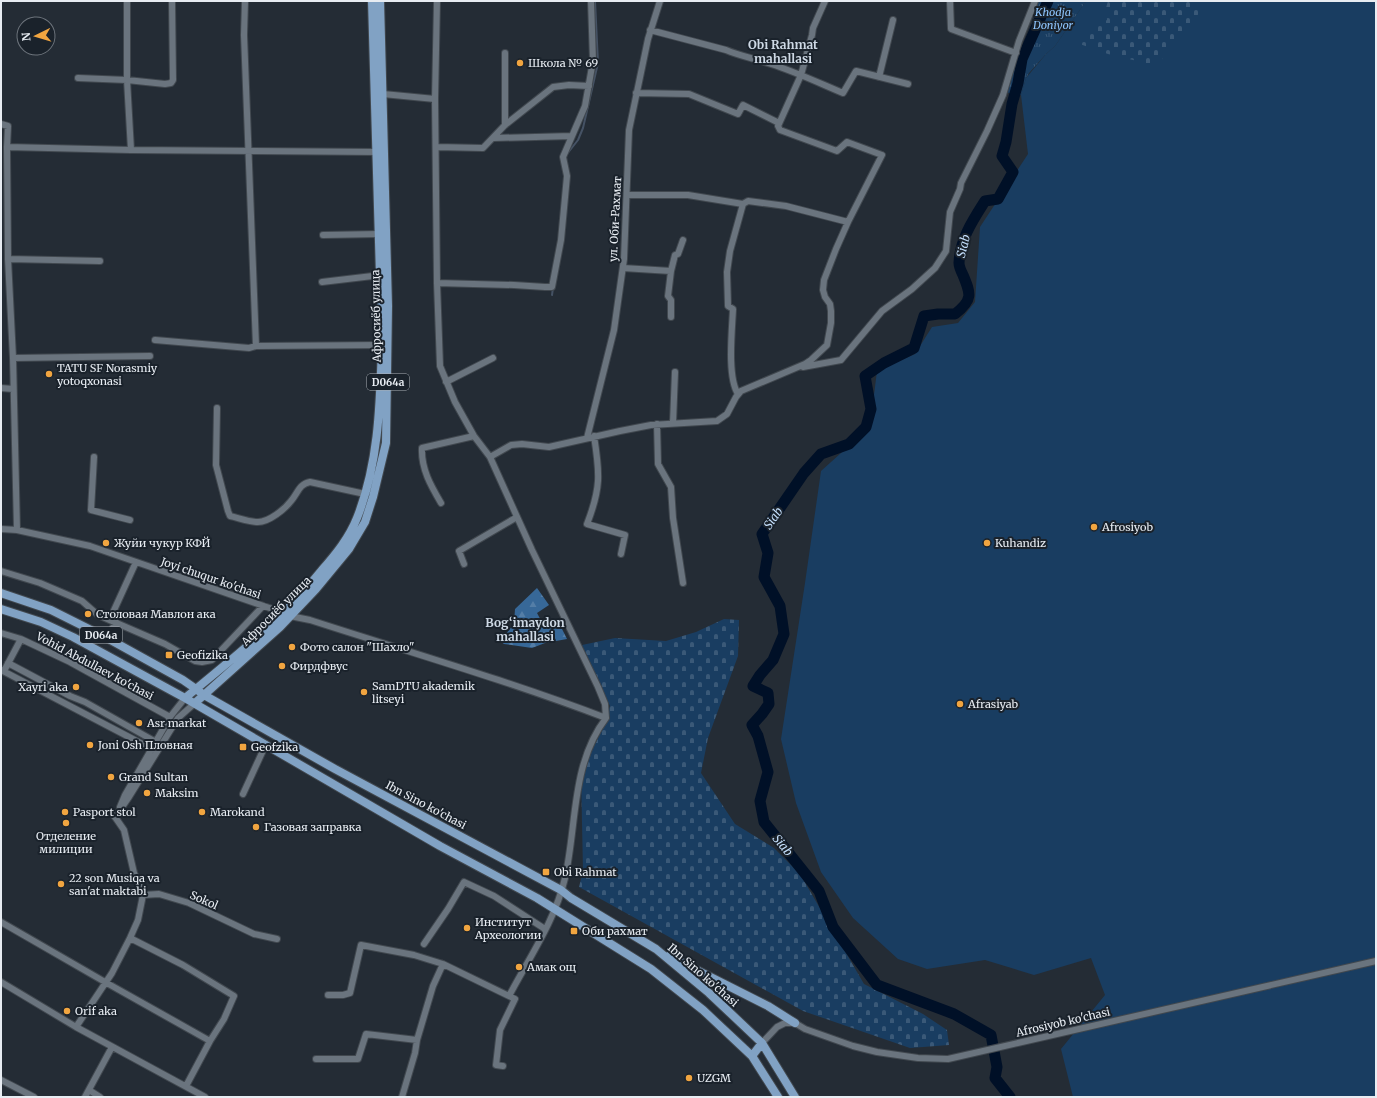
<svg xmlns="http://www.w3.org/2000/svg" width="1377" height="1098" viewBox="0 0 1377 1098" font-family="Merriweather,serif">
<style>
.grass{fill:#193d61}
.forest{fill:url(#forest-firs)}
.cemetery{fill:url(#cemetery-stones)}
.park{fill:url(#park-tufts)}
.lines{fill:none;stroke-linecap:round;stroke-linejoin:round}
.stream{stroke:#455264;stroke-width:2}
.river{stroke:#001027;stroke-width:11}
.minor-casing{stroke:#41484f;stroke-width:8}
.major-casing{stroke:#41484f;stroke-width:10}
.minor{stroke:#6a747e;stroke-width:6}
.major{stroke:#81a2c4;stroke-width:8}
.poi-dot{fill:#f1a540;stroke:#1a222b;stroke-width:1.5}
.labels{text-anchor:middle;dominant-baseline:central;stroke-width:4;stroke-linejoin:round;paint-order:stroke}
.shield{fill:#1a222b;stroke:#aaafb6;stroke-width:1}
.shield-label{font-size:10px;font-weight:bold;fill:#e7ecf2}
.park-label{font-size:11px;font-style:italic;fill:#8ec5fe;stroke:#1a222b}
.poi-label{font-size:11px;fill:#e7ecf2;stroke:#1a222b;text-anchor:start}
.street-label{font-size:11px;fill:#e7ecf2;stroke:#1a222b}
.neighbourhood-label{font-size:12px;font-weight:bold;fill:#ced9e5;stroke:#1a222b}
.water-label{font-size:12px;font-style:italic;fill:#c4dffc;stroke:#1a222b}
</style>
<defs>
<pattern id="forest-firs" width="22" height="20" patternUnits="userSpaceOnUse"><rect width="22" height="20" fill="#376898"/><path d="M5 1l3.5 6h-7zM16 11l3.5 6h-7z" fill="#547ea7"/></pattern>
<pattern id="cemetery-stones" width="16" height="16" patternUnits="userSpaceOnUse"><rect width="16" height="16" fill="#193d61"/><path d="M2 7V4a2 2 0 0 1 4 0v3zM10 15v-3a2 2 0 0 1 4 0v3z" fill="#3a5978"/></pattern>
<pattern id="park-tufts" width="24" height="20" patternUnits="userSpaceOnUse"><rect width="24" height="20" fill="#193d61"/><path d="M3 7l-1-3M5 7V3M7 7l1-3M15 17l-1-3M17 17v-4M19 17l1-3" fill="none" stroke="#3a5978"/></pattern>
</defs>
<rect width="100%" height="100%" fill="#242c35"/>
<path class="grass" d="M1086,1H1376V1097H1073L1061,1049L1105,995L1091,958L1034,975L985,960L927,969L898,959L853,918L821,872L796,803L781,739L805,583L821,471L870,427L877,371L915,354L932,327L958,323L975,302L980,227L1028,154L1021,95L1026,78L1046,54L1055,46Z"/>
<path class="forest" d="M537,588L549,605L537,613L544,626L557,619L567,639L545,643L532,648L504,644L500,641L514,624L515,609Z"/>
<path class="cemetery" d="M1108,1H1196L1199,13L1192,23L1175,38L1158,66L1108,54L1077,43L1088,33L1107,20L1106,8Z
M724,619L739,620L738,656L708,738L701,773L735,824L774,848L800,874L864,984L923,1014L947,1030L949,1045L910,1048L803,1011L579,887L583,871L581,773L603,728L610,706L582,645L615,638L666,641L696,632Z"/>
<path class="park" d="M1038,1H1086L1055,46L1046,54L1029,73L1026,78L1021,95L1004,92L1035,23Z"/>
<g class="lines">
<path class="stream" d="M567,154L578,140L583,128L598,63L595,1
M552,295L553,288"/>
<path class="river" d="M1010,1097L995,1078L997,1067L991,1035L954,1014L877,985L833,927L819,891L764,822L760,801L768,772L758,736L752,725L762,714L769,704L768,693L753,686L760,675L773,660L784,634L780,606L764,577L768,553L762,534L804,473L821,454L849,444L866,427L871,409L865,376L884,363L914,348L924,316L938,314H955C973,300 971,294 963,275C961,271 959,267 959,263C960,239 973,220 985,201L998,199L1013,172L1002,156L1006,142L1012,104L1018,83L1022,59L1048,1"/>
<defs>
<path id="minor" d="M245,1L244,35L256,346
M950,1L951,29L1016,53
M650,30L726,50C740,56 756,59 771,64C796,72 819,83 843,93L856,71L908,84
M505,53V125
M879,77L893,20
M78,78L127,80V1
M636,93L689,94L738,114L743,105L779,123
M383,94L435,99
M1,124L8,126L7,147
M494,138L572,136
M436,147L483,148L505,125L553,87L569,85L589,86
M131,150L127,80L165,84L171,83L173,80L172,1
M627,195H688L743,204L748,201L786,206L848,222
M323,235L380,234
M8,259L100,261
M623,268L671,271L668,296L671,300V317
M671,271L675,255L678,254L683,240
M322,282L381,275
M437,283L514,285L545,287H552L561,240L567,176L563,157L585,106L593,61L591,1
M155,340L249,348L256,346L382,345
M13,358L150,356
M803,367L841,360L882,311L912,289L935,268L946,251L950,212L960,189L961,183L987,131L1003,95L1019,41L1035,1
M446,382L493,358
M1,388L13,389
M738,394C727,377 732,331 733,309L728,306L727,272L730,251L743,204
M217,408L216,465L228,511L230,516C239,518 249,522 258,522C269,522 285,509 291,501C298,493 299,484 310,482L365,494
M673,423L675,372
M657,424L658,464L671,487L673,518L683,583
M594,436C600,474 601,488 587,524L625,535L621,554
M587,438L614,330L624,259L629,130L648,39L660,1
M94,457L91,510L130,520
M490,457L511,445L522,444L549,447L620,431L651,425L717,421L727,414L736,397L741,391L805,364L811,360L827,345L831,323V311L830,304L825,297L823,290L824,280L836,249L848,222L882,155L847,142L837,151L780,130L778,126L801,75L812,35L813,28L825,1
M441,503C431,486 421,469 422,448L474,436
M1,529L17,530L90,546L284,613
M17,530L13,358L8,259L7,147L131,150L380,152
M464,564L459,551L517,517
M1,571L40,583L82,601L98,615L165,644L195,661L202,662L212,660L263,606
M290,616L310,620C409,652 509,681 606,718
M110,619L136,562
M1,633L21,639
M107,638L116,622
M8,663L70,696L85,702L156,742
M1,670L152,749
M4,671L21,639L70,662L170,717
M243,794L266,744
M120,807L125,795L170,717L185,698
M115,817L124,830L134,873L143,895L138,920L130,938L112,973L76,1027L205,1097
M115,817L129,797L178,718L195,703
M143,895L159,894L189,903L254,934L277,939
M1,922L105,982L210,1041L186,1086
M130,938L183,965L234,996L224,1019L210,1041
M424,944L448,909L464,882L494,896L545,929
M1,982L76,1027
M328,995H343L350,993L361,945L414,955L443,964
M762,1043L777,1027L785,1023H795L805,1029L853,1046L877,1052L918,1058L948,1059L1376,961
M316,1059H358L366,1034L417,1040
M503,1066L496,1065L500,1030L515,999L509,996
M1,1080L34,1097
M89,1090L100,1097
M85,1097L112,1047
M402,1097L415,1053L417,1040L433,986L443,964L509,996C529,958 555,921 565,878C577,825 571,764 606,718L605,704L598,687L532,550L490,457L474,436L455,402L440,366L437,283L435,99L437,1"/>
<path id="major" d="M1,593L51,610L107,638L183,680L196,689L204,695L335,769L561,890L571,898L656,949L709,993L762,1043L795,1097
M1,609L41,622L73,637L185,698L440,846L537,898L651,969L703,1010L752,1056L778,1097
M185,698C234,658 283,619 322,570C336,554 349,538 357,518C379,463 380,403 382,345L372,1
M195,703L280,627L316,589L349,549L365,522L373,497L386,443L388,306L380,1
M669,956L768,1006L795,1023
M752,1056L762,1043"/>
</defs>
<use href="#minor" class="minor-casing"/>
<use href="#major" class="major-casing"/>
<use href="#minor" class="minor"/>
<use href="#major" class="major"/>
</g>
<g class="poi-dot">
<circle cx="520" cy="63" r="4"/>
<circle cx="49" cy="374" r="4"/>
<circle cx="1094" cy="527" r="4"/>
<circle cx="106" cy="543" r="4"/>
<circle cx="987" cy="543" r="4"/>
<circle cx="88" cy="614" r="4"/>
<circle cx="292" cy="647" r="4"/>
<rect x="165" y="651" width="8" height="8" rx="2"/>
<circle cx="282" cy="666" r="4"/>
<circle cx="76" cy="687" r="4"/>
<circle cx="364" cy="692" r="4"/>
<circle cx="960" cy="704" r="4"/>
<circle cx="139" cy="723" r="4"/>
<circle cx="90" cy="745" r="4"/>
<rect x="239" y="743" width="8" height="8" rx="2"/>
<circle cx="111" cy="777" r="4"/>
<circle cx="147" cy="793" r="4"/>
<circle cx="65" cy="812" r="4"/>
<circle cx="202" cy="812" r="4"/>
<circle cx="66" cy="823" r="4"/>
<circle cx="256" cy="827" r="4"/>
<rect x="542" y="868" width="8" height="8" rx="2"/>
<circle cx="61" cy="884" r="4"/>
<circle cx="467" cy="928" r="4"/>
<rect x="570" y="927" width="8" height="8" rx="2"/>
<circle cx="519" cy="967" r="4"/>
<circle cx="67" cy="1011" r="4"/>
<circle cx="689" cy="1078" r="4"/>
</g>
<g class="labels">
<g class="shield">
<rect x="367" y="374" width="42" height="16" rx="3"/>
<rect x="80" y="627" width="42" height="16" rx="3"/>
</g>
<g class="shield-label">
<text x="388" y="382">D064a</text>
<text x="101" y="635">D064a</text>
</g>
<g class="park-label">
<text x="1053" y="12">Khodja<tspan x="1053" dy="13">Doniyor</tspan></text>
</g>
<g class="poi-label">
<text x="528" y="63">Школа № 69</text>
<text x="57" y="368">TATU SF Norasmiy<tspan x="57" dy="13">yotoqxonasi</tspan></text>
<text x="1102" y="527">Afrosiyob</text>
<text x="114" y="543">Жуйи чукур КФЙ</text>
<text x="995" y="543">Kuhandiz</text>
<text x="96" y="614">Столовая Мавлон ака</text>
<text x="300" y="647">Фото салон "Шахло"</text>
<text x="177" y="655">Geofizika</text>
<text x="290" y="666">Фирдфвус</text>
<text x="372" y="686">SamDTU akademik<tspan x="372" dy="13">litseyi</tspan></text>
<text x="68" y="687" text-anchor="end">Xayri aka</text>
<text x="968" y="704">Afrasiyab</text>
<text x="147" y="723">Asr markat</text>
<text x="98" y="745">Joni Osh Пловная</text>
<text x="251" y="747">Geofzika</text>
<text x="119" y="777">Grand Sultan</text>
<text x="155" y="793">Maksim</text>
<text x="73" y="812">Pasport stol</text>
<text x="210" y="812">Marokand</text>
<text x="264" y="827">Газовая заправка</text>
<text x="66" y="836" text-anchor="middle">Отделение<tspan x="66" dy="13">милиции</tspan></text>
<text x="554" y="872">Obi Rahmat</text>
<text x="69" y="878">22 son Musiqa va<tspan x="69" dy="13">san'at maktabi</tspan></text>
<text x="475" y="922">Институт<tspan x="475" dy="13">Археологии</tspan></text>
<text x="582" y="931">Оби рахмат</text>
<text x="527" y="967">Амак ощ</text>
<text x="75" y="1011">Orif aka</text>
<text x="697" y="1078">UZGM</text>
</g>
<g class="street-label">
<text transform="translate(615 219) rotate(-87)">ул. Оби-Рахмат</text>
<text transform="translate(376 316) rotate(-91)">Афросиёб улица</text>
<text transform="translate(211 578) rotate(19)">Joyi chuqur ko'chasi</text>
<text transform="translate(276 611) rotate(-45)">Афросиёб улица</text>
<text transform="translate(95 666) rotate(28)">Vohid Abdullaev ko'chasi</text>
<text transform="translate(426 805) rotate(28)">Ibn Sino ko'chasi</text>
<text transform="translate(204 900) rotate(24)">Sokol</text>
<text transform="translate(703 975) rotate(41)">Ibn Sino ko'chasi</text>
<text transform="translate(1063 1022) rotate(-13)">Afrosiyob ko'chasi</text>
</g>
<g class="neighbourhood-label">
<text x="783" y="44">Obi Rahmat<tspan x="783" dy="14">mahallasi</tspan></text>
<text x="525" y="622">Bog‘imaydon<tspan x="525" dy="14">mahallasi</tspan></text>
</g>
<g class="water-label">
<text transform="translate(963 246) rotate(-76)">Siab</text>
<text transform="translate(773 518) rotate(-55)">Siab</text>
<text transform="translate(783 845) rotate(51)">Siab</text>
</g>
</g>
<rect width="1377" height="1098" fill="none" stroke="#e7ecf2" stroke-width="4"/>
<g transform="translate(36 36) rotate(265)"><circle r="19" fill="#1a222b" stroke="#6c737b"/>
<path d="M0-3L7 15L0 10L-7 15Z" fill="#f1a540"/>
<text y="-6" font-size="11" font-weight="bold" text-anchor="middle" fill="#e7ecf2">N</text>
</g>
</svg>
